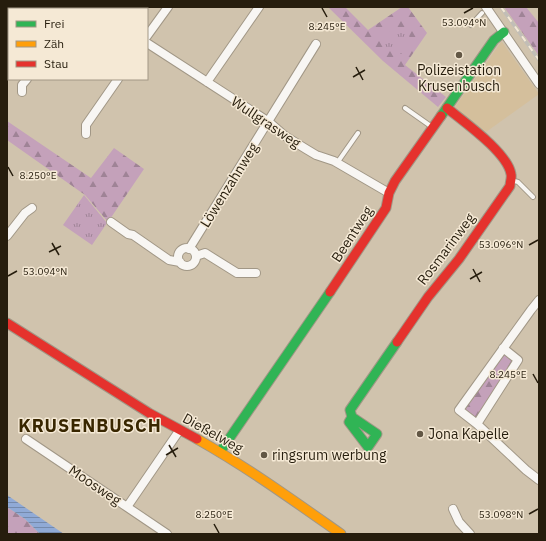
<svg xmlns="http://www.w3.org/2000/svg" width="546" height="541" viewBox="0 0 546 541" font-family="'IBM Plex Sans',sans-serif">
<style>
.built{fill:#d4bf9c}
.forest{fill:url(#forest-firs)}
.park{fill:url(#park-tufts)}
.water{fill:url(#water-rules)}
.lines{fill:none;stroke-linecap:round;stroke-linejoin:round}
.lane-casing{stroke:#a19786;stroke-width:6}
.street-casing{stroke:#a19786;stroke-width:10}
.fast-casing{stroke:#a19786;stroke-width:11}
.slow-casing{stroke:#a19786;stroke-width:11}
.jam-casing{stroke:#a19786;stroke-width:11}
.lane{stroke:#f8f6f3;stroke-width:4}
.street{stroke:#f8f6f3;stroke-width:8}
.fast{stroke:#30b455;stroke-width:9}
.slow{stroke:#ff9f0a;stroke-width:9}
.jam{stroke:#e5322d;stroke-width:9}
.rail-casing{stroke:#c2beb7;stroke-width:3.5}
.rail{stroke:#f5e9d5;stroke-width:2;stroke-dasharray:6;stroke-linecap:butt}
.ticks{fill:none;stroke:#261d0d;stroke-width:1.5}
.poi-dot{fill:#625745;stroke:#f5e9d5;stroke-width:1.5}
.labels{text-anchor:middle;dominant-baseline:central;stroke-width:3;stroke-linejoin:round;paint-order:stroke}
.poi-label{font-size:14px;fill:#261d0d;stroke:#f5e9d5;text-anchor:start}
.street-label{font-size:14px;fill:#261d0d;stroke:#f5e9d5}
.district-label{font-size:18px;font-weight:bold;letter-spacing:1px;fill:#382600;stroke:#f5e9d5}
.ticks-label{font-size:10px;text-anchor:middle;fill:#261d0d;stroke:#f5e9d5;stroke-width:3;stroke-linejoin:round;paint-order:stroke}
</style>
<defs>
<pattern id="forest-firs" width="22" height="20" patternUnits="userSpaceOnUse"><rect width="22" height="20" fill="#c4a1ba"/><path d="M5 1l3.5 6h-7zM16 11l3.5 6h-7z" fill="#9f8396"/></pattern>
<pattern id="park-tufts" width="24" height="20" patternUnits="userSpaceOnUse"><rect width="24" height="20" fill="#c4a1ba"/><path d="M3 7l-1-3M5 7V3M7 7l1-3M15 17l-1-3M17 17v-4M19 17l1-3" fill="none" stroke="#9f8396"/></pattern>
<pattern id="water-rules" width="6" height="5" patternUnits="userSpaceOnUse"><rect width="6" height="5" fill="#90aad6"/><path d="M0 2.5h6" fill="none" stroke="#758aac"/></pattern>
</defs>
<rect width="100%" height="100%" fill="#d0c3ad"/>
<path class="built" d="M501,42H502L539,94L486,132L456,109L455,107Z"/>
<path class="forest" d="M328,7H345L368,30L402,7H408L427,33L405,65L446,97L438,107L383,61Z
M504,7H526L539,23V56Z
M7,121L91,178L114,148L144,169L108,222L85,195L7,140Z
M504,352L514,360L476,418L463,410Z
M7,507L25,519L40,534H10L7,532Z"/>
<path class="park" d="M394,29H402L409,34L410,42L402,54H394L385,46L382,40L385,33Z
M84,195L107,223L92,245L63,225Z"/>
<path class="water" d="M7,495L64,534L39,533L25,519L7,507Z"/>
<g class="lines">
<defs>
<path id="lane" d="M471,25L482,13
M405,108L432,127
M337,163L358,133
M511,180L518,182L533,197"/>
<path id="street" d="M90,7L94,9
M486,7L539,84
M77,9L79,7
M147,36L168,7
M147,43L269,122L285,136L306,149L316,155L334,161L389,193
M207,82L259,7
M22,92V85L27,79
M86,134V125L118,79
M111,222L128,234L133,235L169,260L180,262
M7,236L25,213L32,208
M178 257a9 9 0 1 1 18 0a9 9 0 1 1-18 0Z
M189,249L316,44
M196,256L205,253L237,273H256
M539,300L531,310L459,410L477,424L526,470L539,480
M477,424L518,360L503,348
M26,439L127,507L179,431
M127,507L167,534
M453,509L459,522L470,534"/>
<path id="fast" d="M441,116L494,40L504,32
M352,417L377,434L368,447L349,422L352,417L350,410L397,342
M220,452L330,292"/>
<path id="slow" d="M197,439C247,467 294,501 341,534"/>
<path id="jam" d="M330,292L386,208L389,193L395,181L441,116
M7,323L149,413L197,439
M397,342L428,297L459,259L510,186C510,182 512,178 511,174C507,152 464,122 447,108"/>
</defs>
<use href="#lane" class="lane-casing"/>
<use href="#street" class="street-casing"/>
<use href="#fast" class="fast-casing"/>
<use href="#slow" class="slow-casing"/>
<use href="#jam" class="jam-casing"/>
<use href="#lane" class="lane"/>
<use href="#street" class="street"/>
<use href="#fast" class="fast"/>
<use href="#slow" class="slow"/>
<use href="#jam" class="jam"/>
<defs>
<path id="rail" d="M501,7L539,60"/>
</defs>
<use href="#rail" class="rail-casing"/>
<use href="#rail" class="rail"/>
</g>
<path class="ticks" d="M322,8L327,17M464,13L473,8M356,67L363,80M353,77L365,70M8,167L13,176M52,243L59,255M529,245L538,240M49,252L61,246M473,269L480,282M8,276L17,271M470,279L482,272M533,374L538,383M169,445L176,457M166,455L178,448M529,514L538,509M214,524L219,533"/>
<g class="poi-dot">
<circle cx="459" cy="55" r="4"/>
<circle cx="420" cy="434" r="4"/>
<circle cx="264" cy="455" r="4"/>
</g>
<g class="labels">
<g class="poi-label">
<text x="459" y="70" text-anchor="middle">Polizeistation<tspan x="459" dy="16">Krusenbusch</tspan></text>
<text x="428" y="434">Jona Kapelle</text>
<text x="272" y="455">ringsrum werbung</text>
</g>
<g class="street-label">
<text transform="translate(266 122) rotate(34)">Wullgrasweg</text>
<text transform="translate(229 185) rotate(-58)">Löwenzahnweg</text>
<text transform="translate(352 234) rotate(-57)">Beentweg</text>
<text transform="translate(446 249) rotate(-53)">Rosmarinweg</text>
<text transform="translate(213 433) rotate(29)">Dießelweg</text>
<text transform="translate(95 485) rotate(34)">Moosweg</text>
</g>
<g class="district-label">
<text x="90" y="425">KRUSENBUSCH</text>
</g>
</g>
<g class="ticks-label">
<text x="464" y="26">53.094°N</text>
<text x="327" y="30">8.245°E</text>
<text x="38" y="179">8.250°E</text>
<text x="501" y="248">53.096°N</text>
<text x="45" y="275">53.094°N</text>
<text x="508" y="378">8.245°E</text>
<text x="501" y="518">53.098°N</text>
<text x="214" y="518">8.250°E</text>
</g>
<rect width="546" height="541" fill="none" stroke="#261d0d" stroke-width="16"/>
<rect x="8" y="8" width="140" height="72" fill="#f5e9d5" stroke="#a29785"/>
<rect x="16" y="21" width="20" height="6" fill="#30b455" stroke="#a29785"/>
<text x="44" y="28" font-size="12" fill="#261d0d">Frei</text>
<rect x="16" y="41" width="20" height="6" fill="#ff9f0a" stroke="#a29785"/>
<text x="44" y="48" font-size="12" fill="#261d0d">Zäh</text>
<rect x="16" y="61" width="20" height="6" fill="#e5322d" stroke="#a29785"/>
<text x="44" y="68" font-size="12" fill="#261d0d">Stau</text>
</svg>
